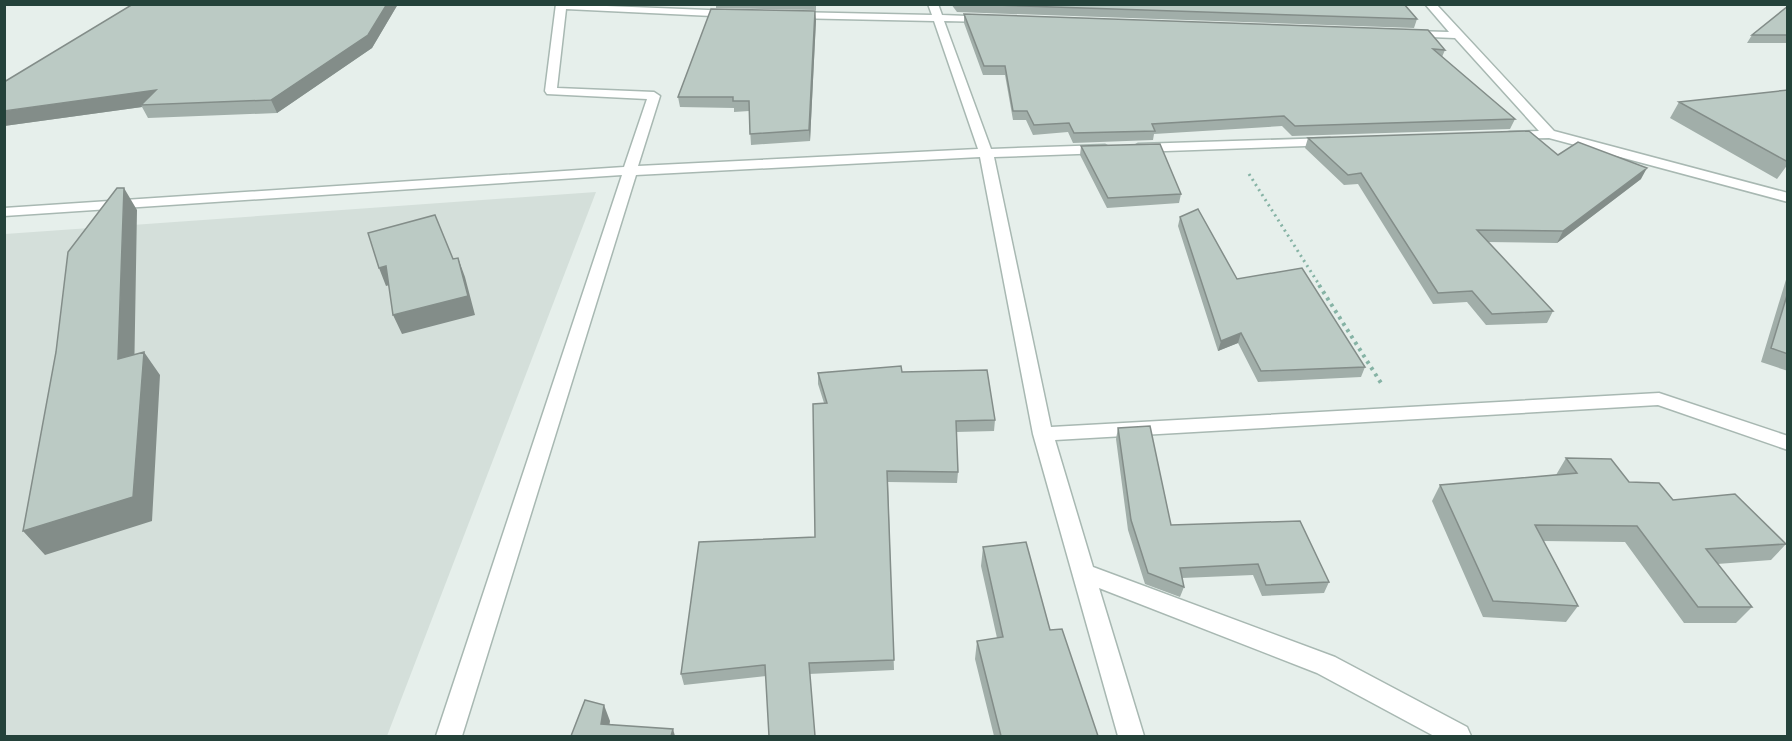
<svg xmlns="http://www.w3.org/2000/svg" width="1792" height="741" viewBox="0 0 1792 741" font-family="Mulish,sans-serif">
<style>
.built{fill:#d4dfda}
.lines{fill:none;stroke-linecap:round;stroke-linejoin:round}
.minor-casing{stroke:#a8b8b2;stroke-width:3}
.path-far1{stroke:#86b3a5;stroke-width:3;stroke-dasharray:2 4;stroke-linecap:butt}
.path{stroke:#86b3a5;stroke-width:4;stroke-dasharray:3 4.5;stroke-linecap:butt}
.minor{fill:#fff;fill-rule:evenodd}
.wall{fill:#a1aea9}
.shaded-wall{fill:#838d89}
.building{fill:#bbcac4;stroke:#838d89;stroke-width:1.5}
</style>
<rect width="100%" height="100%" fill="#e6efeb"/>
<path class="built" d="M596,192L387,736H5V234Z"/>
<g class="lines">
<defs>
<path id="minor" d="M556,4L733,11L738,14L733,17L566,9L557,88L654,92L660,96L638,166L978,149L934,21L791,18L786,15L791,12L932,15L928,4H938L942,15L992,17L993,19L988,22L944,21L991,149L1105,145L1112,149L1105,153L994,157L1051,427L1659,393L1788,436V450L1658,405L1055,440L1093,567L1335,657L1467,727L1471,736H1434L1317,673L1099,588L1144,736H1118L1033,434L980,157L636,175L462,736H436L622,175L4,216V208L624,167L647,99L547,94L545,91Z
M1425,4H1436L1554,131L1788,193V202L1549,138L1505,139L1503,136L1505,133L1510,132L1539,131L1455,38L1405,36V32L1409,31L1449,32Z
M1330,138L1337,142L1335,145L1138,152L1131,148L1138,144Z"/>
</defs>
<use href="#minor" class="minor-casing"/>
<path class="path-far1" d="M1249,174L1320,286"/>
<path class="path" d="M1319,285L1381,383"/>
<use href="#minor" class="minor"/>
</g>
<path class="wall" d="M133,4H398L372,48L277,113L148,118L142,107L4,126Z
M716,4H816V10L716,8Z
M951,4H1404L1417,19L1414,28L957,12Z
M1788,6V43H1747L1752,35Z
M964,14L1445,50L1442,57L1515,119L1510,129L1292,136L1282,126L1154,134L1153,140L1073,143L1068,132L1033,135L1026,120H1013L1005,75H983L964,23Z
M816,20L810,141L751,145L749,111L734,112V108L680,107L678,97Z
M1788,90V164L1777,179L1670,118L1679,102Z
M1308,138L1558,155L1641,179L1557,243L1487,242L1553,311L1547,323L1486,325L1467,302L1433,304L1358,184L1344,185L1305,148Z
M1081,146L1181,194L1179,203L1107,208L1080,155Z
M1180,217L1237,279L1365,367L1361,377L1258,382L1238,343L1218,351L1178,226Z
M1788,273V371L1761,362Z
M902,372L995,420L994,431L956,432L958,472L957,483L888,482L894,670L766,676L684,685L681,674L815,537L824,403L818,384V373Z
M1118,428L1171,525L1329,582L1324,593L1262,596L1253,575L1182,578L1184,587L1180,597L1145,584L1128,530L1116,439Z
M1566,458L1786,544L1771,560L1717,564L1752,607L1736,623H1684L1625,542L1543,541L1578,606L1566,622L1483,617L1432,501L1440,485L1556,475Z
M983,547L1050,630L1098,736H994L975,659L977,641L997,638L981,566Z"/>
<path class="shaded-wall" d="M387,4H398L372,48L277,113L271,100Z
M815,11L816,20L810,141L809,130Z
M156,90L141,105L142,107L4,126V111Z
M1647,168L1641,179L1557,243L1563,231Z
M124,188L137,210L134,382L118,359Z
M458,258L465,277L475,315L402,334L393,315Z
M386,266L393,284L386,286L379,268Z
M1241,333L1238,343L1218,351L1221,341Z
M144,352L160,375L152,521L45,555L23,531Z
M604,705L610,721L608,736L601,724Z
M673,729L675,736H671Z"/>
<path class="building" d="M133,4H387L368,35L271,100L141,105L156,90L4,111V82Z
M963,4H1404L1417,19Z
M1788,6V35H1752Z
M711,9L815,11L809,130L750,134L749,101H733V97H678Z
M964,14L1428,30L1445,50L1433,49L1515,119L1295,126L1284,116L1152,124L1155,131L1074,133L1069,123L1034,125L1027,111H1013L1005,66H984Z
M1788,90V162L1679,102Z
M1529,131L1558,155L1578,142L1647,168L1563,231L1477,230L1553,311L1492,314L1472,291L1438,293L1361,173L1348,175L1308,138Z
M1160,144L1181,194L1108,198L1081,146Z
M117,188H124L118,359L144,352L133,497L23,531L56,352L68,252Z
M1198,209L1237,279L1302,268L1365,367L1261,371L1241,333L1221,341L1180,217Z
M435,215L453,259L458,258L468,296L393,315L386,266L379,268L368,233Z
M1788,292V354L1771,348Z
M901,366L902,372L987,370L995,420L956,421L958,472L887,471L894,660L809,663L815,736H769L765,665L681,674L699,542L815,537L813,404L827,403L818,373Z
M1150,426L1171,525L1300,521L1329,582L1266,585L1258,564L1180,568L1184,587L1148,573L1131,520L1118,428Z
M1566,458L1611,459L1629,482L1659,483L1673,500L1735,494L1786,544L1706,549L1752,607H1698L1637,526L1535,525L1578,606L1493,601L1440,485L1577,473Z
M1026,542L1050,630L1062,629L1098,736H1001L977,641L1003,637L983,547Z
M585,700L604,705L601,724L673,729L671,736H571Z"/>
<rect width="1792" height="741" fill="none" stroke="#24423a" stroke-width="12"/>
</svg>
